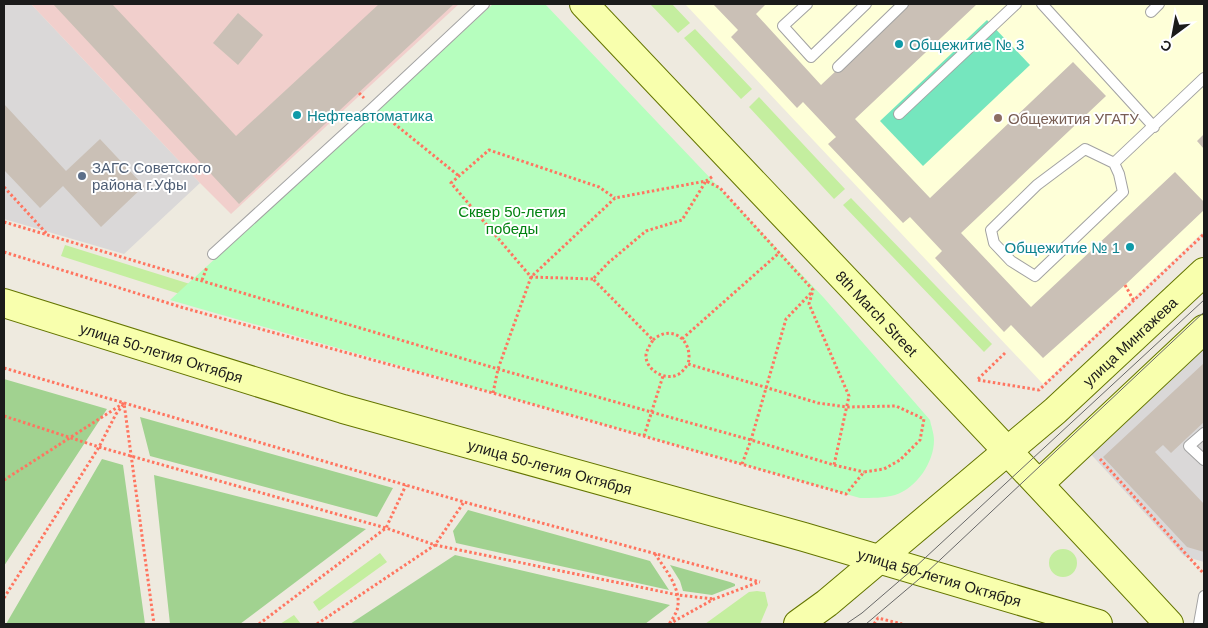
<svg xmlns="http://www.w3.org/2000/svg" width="1208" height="628" viewBox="0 0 1208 628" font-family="Helvetica,sans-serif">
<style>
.residential{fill:#dad8d8}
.commercial{fill:#f1cfcc}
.education{fill:#feffd8}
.grass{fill:#c4ee9f}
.forest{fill:#a1d290}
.park{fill:#b6febe}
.pitch{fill:#75e6be}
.building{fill:#cac0b6}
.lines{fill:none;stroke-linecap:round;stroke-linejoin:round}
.lane-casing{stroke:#a2a2a2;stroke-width:12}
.secondary-casing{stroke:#647500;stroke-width:30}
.path{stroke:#ff7560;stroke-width:3;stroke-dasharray:2.5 2.5;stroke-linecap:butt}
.lane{stroke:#fff;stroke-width:10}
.secondary{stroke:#f8ffad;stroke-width:28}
.tram{stroke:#696969;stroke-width:1}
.culture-dot{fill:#0f9aa8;stroke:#fff;stroke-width:2}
.education-dot{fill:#8d6e63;stroke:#fff;stroke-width:2}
.service-dot{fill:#5c6f8a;stroke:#fff;stroke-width:2}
.labels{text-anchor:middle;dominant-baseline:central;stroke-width:4;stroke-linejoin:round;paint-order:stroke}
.culture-label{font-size:15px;fill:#0d838f;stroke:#fff;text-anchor:start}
.education-label{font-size:15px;fill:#785e54;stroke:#fff;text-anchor:start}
.service-label{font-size:15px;fill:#4e5e75;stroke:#fff;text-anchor:start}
.park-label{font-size:15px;fill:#018210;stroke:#fff}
.street-label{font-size:15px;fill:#1b1b1b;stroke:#fff}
</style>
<rect width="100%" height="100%" fill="#eeeadf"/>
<path class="residential" d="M4,4H31L200,183L124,254L4,219Z
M1204,341V562L1184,556L1087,450Z"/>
<path class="commercial" d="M31,4H459L231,214L200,183Z"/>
<path class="education" d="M685,4H1204V231L1043,384Z"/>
<path class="grass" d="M650,4H672L690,23L678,33Z
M695,29L752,89L741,99L684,38Z
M759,97L845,189L834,199L749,107Z
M851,198L992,344L984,352L843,205Z
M65,245L190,284L186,296L61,256Z
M1049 563a14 14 0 1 1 28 0a14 14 0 1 1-28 0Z
M380,553L387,562L319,611L313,602Z
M757,591L765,592L768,605L760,624H705L749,592Z
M294,615L301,624H280Z"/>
<path class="forest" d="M4,379L107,409L4,566Z
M140,417L393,488L377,517L150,456Z
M102,459L123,465L145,624H6Z
M154,475L366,529L240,624H170Z
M468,510L650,561L669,590L456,543L453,531Z
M455,555L670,605L645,624H350Z
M670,565L730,582L735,584V586L712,595L683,591L680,581Z"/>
<path class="park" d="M493,4H545L824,298L930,420C931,426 934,433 934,440C934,462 917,488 895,495C884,498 872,498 860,498L170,300Z"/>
<path class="pitch" d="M987,20L1030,65L923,166L880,121Z"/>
<path class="building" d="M53,4H115L113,5L236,136L379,4H454L239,204Z
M713,4H766L756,14L821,85L907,4H977L855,119L930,198L1073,62L1106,96L961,233L1031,307L1175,172L1204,202V210L1125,285L1043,358L1011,325L1004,332L935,258L942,251L910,217L903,223L828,144L836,137L803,102L797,108L731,37L738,30Z
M238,13L263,35L238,65L213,43Z
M4,104L66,171L100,139L144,186L101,227L63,186L40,208L4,170Z
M1204,134V149L1197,141Z
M1204,363V422L1171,453L1163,445L1155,452L1204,504V552L1187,547L1103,457Z"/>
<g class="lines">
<defs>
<path id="lane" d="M807,4L783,26L811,57L866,4
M1042,4L1154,127
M1151,12L1159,4
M838,67L903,4
M899,114L1016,4
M1114,163L1119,174L1123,192L1035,276L1011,261L994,243L991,230L1037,185L1085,149L1114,163L1204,78
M213,254L374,107L484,4
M1204,433L1189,446L1204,460
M1199,624L1204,596"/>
<g id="secondary">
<path id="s1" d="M584,4C779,211 976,415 1169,624"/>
<path id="s2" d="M4,303L343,409L804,537L1098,624"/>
<path d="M1039,484L1204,329"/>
<path id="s3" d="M798,624L827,603L1055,411L1204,272"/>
</g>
</defs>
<use href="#lane" class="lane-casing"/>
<use href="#secondary" class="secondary-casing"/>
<path class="path" d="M359,93L364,98
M386,117L459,176
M4,187L47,234
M4,222L498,369L751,440L834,465L864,472
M4,252L184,308L493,393L846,494L864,472L884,469L900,460L920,440L924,419L896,406L847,407L818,403L688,364C685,368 682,373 677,375C664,381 645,369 646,355C647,349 650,345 653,340L593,279L608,263L646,231L682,220L706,181L720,188L813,290L809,304L849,396L834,465
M593,279L531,277L451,183L489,150L599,187L615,198
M202,280L207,267
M1125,285L1134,301
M682,339L779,253
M653,340C672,323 694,341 688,364
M4,368L464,502L760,582
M978,379L1005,353
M978,380L1039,390L1204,234
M493,393L498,369L531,277L615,198L706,181L713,176
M4,416L99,447L386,528L435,545L678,595L714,599
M644,436L663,376
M1100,459L1204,574
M742,464L751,440L786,319L812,292
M4,480L124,403L154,624
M655,554C665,569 683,590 677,610C675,615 672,620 669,624
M4,598L99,447L116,414L123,405
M259,624L386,528L406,485
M317,624L435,545L464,502
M669,624L714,599L759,582
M874,624L878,618L902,624"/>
<use href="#lane" class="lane"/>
<use href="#secondary" class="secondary"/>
<path class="tram" d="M846,624L862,613L912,570L1204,300
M866,624L925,574L1204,312"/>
</g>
<g class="culture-dot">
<circle cx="899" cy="44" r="5"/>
<circle cx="297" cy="115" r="5"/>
<circle cx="1130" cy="247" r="5"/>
</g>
<circle class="education-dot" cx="998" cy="118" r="5"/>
<circle class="service-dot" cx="82" cy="176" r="5"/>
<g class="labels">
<g class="culture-label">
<text x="909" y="44">Общежитие № 3</text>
<text x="307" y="115">Нефтеавтоматика</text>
<text x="1120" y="247" text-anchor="end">Общежитие № 1</text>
</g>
<g class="education-label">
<text x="1008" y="118">Общежития УГАТУ</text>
</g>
<g class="service-label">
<text x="92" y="167">ЗАГС Советского<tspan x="92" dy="17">района г.Уфы</tspan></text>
</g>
<g class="park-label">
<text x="512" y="211">Сквер 50-летия<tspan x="512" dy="17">победы</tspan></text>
</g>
<g class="street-label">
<text stroke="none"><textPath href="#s1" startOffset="426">8th March Street</textPath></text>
<text stroke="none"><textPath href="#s3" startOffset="436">улица Мингажева</textPath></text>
<text stroke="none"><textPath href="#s2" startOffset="165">улица 50-летия Октября</textPath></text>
<text stroke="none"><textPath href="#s2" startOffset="570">улица 50-летия Октября</textPath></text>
<text stroke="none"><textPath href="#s2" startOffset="975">улица 50-летия Октября</textPath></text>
</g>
</g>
<rect width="1208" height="628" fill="none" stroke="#1b1b1b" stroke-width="10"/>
<g transform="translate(1173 35) rotate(212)" stroke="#ffffff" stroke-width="4" paint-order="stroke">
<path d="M0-4L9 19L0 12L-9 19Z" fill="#1b1b1b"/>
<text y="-8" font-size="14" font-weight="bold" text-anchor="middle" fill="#1b1b1b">С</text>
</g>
</svg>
